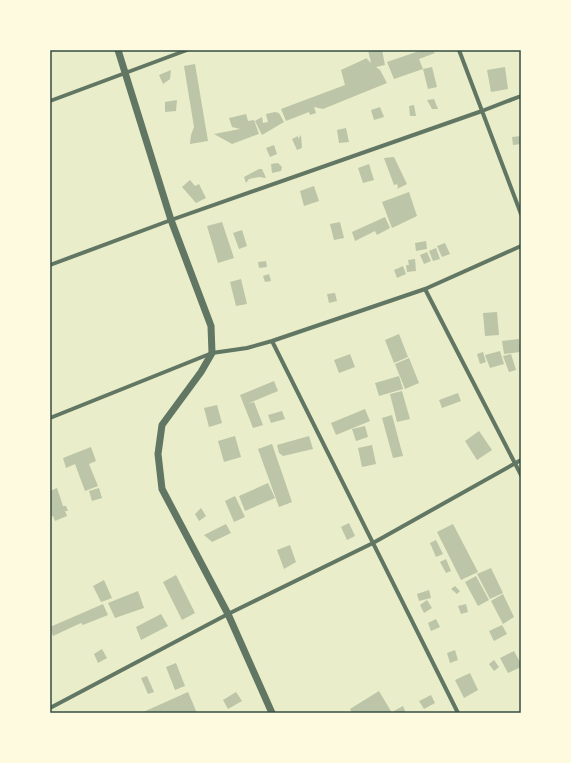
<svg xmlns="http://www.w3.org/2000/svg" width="571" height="763" viewBox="0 0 571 763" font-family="Raleway,sans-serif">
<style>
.building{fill:#bcc5a7}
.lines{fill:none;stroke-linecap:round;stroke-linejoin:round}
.minor{stroke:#617663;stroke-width:4}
.tertiary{stroke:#617663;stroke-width:7}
.neatline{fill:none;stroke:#344e41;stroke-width:1.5}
</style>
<rect width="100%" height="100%" fill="#e9edc9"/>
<path class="building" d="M368,50H382L385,65L376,67L380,70L387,83L323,109L314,107L316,113L310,115L309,112L286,121L281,109L345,85L341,70L367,58V59L371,63Z
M422,50H432L435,53L419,59L423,69L394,79L387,62Z
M195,64L208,141L190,144L191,135L194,127L184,66Z
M432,67L437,87L428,89L423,69Z
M505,67L508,89L491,92L487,70Z
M171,70L170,79L163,84L159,75Z
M434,99L438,109H432L427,100Z
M177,100L176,111L165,112V102Z
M414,105L416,116H410L409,106Z
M380,107L384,117L374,120L371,110Z
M275,112L279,113L284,122L262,135L255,121L262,117L263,123L268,122L266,114Z
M246,114L248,121L254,120L259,134L232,144L214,134L240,129L232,127L229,118Z
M346,128L349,142L339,143L337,130Z
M301,135L302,148L297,150L292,139L298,136V139Z
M521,136V144L513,145L512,137Z
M274,145L277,154L270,157L266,148Z
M394,157L407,184L397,189L398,187L397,184L394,185L384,158Z
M278,163L282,167L281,171L272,173L271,164Z
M369,164L374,180L363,183L358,168Z
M259,169H262L266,178L259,177L249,179L246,183L244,177Z
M190,180L195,186L199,184L206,198L196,203L182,187Z
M314,186L319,201L304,206L300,191Z
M409,192L417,216L392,228L382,202Z
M385,217L390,228L377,235L375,231L355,241L352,232Z
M222,222L234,258L218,263L207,226Z
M340,222L344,238L334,240L330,224Z
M242,230L247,246L239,249L233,233Z
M426,241L427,249L416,251L415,243Z
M445,243L450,254L442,257L437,246Z
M436,248L440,259L433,261L429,251Z
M427,252L431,261L424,264L420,255Z
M415,259L416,271L407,272L406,265H409L408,260Z
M266,261L267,267L259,268L258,262Z
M403,266L406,274L397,278L394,270Z
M269,274L271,281L265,282L263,276Z
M241,279L247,304L236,306L230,282Z
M335,293L337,301L329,303L327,294Z
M497,312L499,335L485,336L483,313Z
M399,334L408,357L394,363L385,340Z
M519,339L520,352L504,354L502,341Z
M500,351L504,364L490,368L485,355Z
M483,352L486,362L480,364L477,354Z
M350,354L355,367L339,373L334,360Z
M511,354L516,370L509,372L503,356Z
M409,358L419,383L405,389L395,364Z
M399,376L403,389L379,396L375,383Z
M274,381L278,391L247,404L254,402L263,425L253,428L240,395Z
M402,391L410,419L397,422L390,394Z
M458,393L461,401L442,408L439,400Z
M217,405L222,423L209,427L204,408Z
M365,409L370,421L336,435L331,423Z
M282,411L285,419L271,423L268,415Z
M392,415L403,456L393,458L382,418Z
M365,426L368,437L356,441L352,429Z
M479,431L492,450L477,460L465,441Z
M235,436L241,457L224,462L218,441Z
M309,436L313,449L283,456L279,453L277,445Z
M272,444L292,502L279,507L258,449Z
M372,445L376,464L362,467L358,448Z
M91,447L96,461L89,464L98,486L85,491L75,464L66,468L63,458Z
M268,483L275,498L245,511L239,496Z
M57,488L63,506H66L68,511H65L67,516L55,521L53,516L50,517V491Z
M99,488L102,498L92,501L89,491Z
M235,496L245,517L234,522L225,501Z
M201,508L206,516L199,521L195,514Z
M349,523L355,536L347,540L341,527Z
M226,524L231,533L212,542L204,535Z
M453,524L478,572L461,580L437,532Z
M436,540L443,554L436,557L430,543Z
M290,545L296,562L284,569L277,550Z
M446,559L451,571L446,573L440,562Z
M491,568L503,593L490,599L477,574Z
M176,575L195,613L182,620L163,582Z
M476,576L489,600L478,606L465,582Z
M104,580L112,598L101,602L93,586Z
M455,586L460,591L457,594L451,589Z
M429,590L431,598L419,601L417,594Z
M138,591L144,608L115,618L108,603Z
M503,594L514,617L503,624L491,601Z
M427,600L432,608L424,613L420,605Z
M103,604L108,615L83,625L81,623L53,636L50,627Z
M466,604L468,612L461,614L458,606Z
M161,614L168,626L141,640L136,627Z
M436,619L440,627L431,631L428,623Z
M502,625L507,634L494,641L489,631Z
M102,649L107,658L98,663L94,654Z
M455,650L458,660L450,663L447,653Z
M514,651L521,664V667L508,673L500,658Z
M494,660L499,667L494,671L489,664Z
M176,663L185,686L175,690L166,667Z
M470,673L478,690L464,698L455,680Z
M147,676L154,692L148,694L141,678Z
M379,691L392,713H352L350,709Z
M188,692L197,713H141Z
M236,692L242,701L228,709L223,700Z
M431,695L435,703L424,709L419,701Z
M403,706L406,713H394V711Z"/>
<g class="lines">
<path class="minor" d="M459,50L521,214
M50,101L187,50
M50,265L171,220L482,111L521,96
M425,289L521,475
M272,341L458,713
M50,418L212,353L247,348L272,341L425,289L521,246
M50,708L228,614L373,543L521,460"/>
<path class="tertiary" d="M118,50L171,220L211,326L212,353L201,372L162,425L158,454L162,489L228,614L272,713"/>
</g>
<rect width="571" height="763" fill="none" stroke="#fefae0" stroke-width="102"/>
<rect x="51" y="51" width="469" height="661" class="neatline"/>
</svg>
